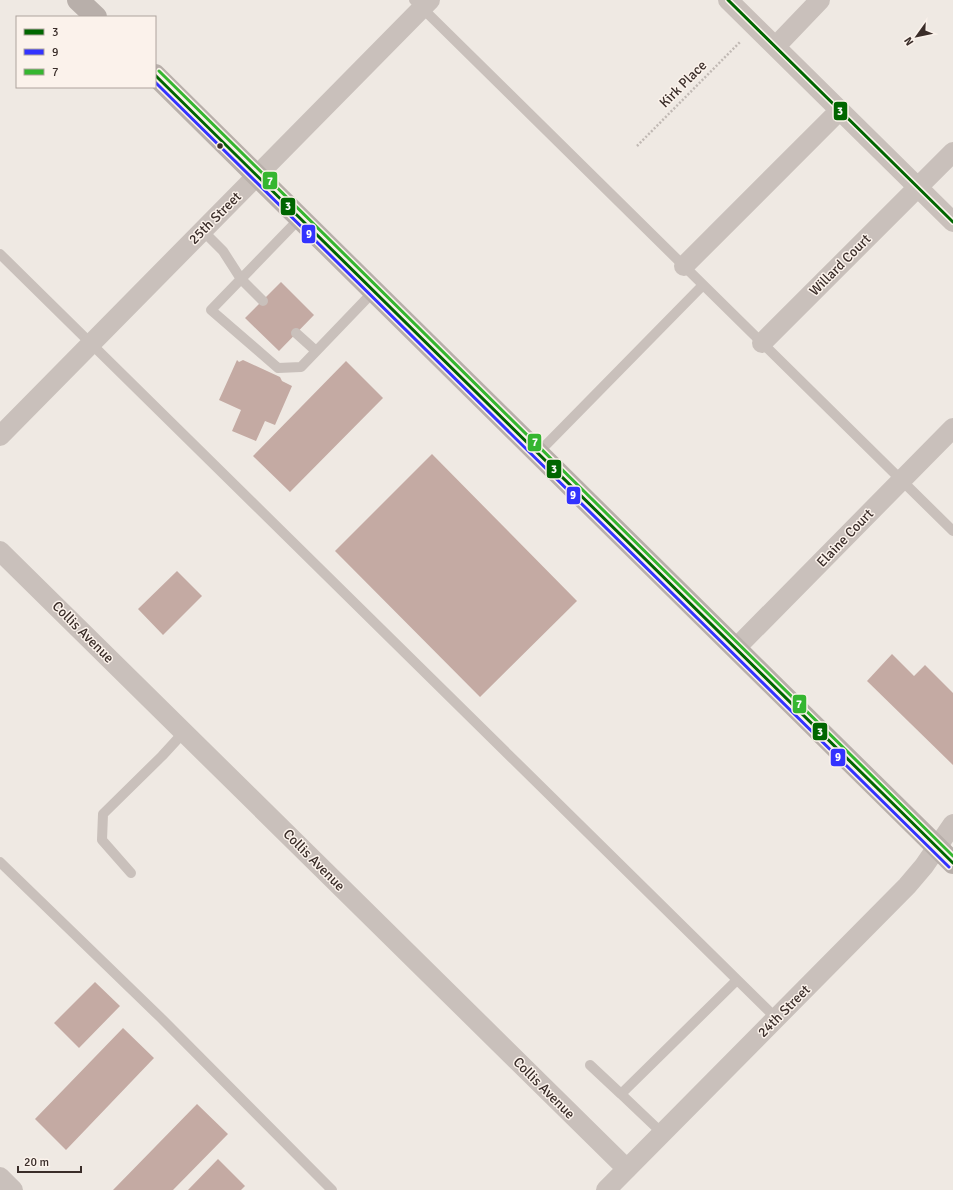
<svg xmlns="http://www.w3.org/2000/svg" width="953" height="1190" viewBox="0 0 953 1190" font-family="Signika,sans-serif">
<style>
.building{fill:#c4aaa3}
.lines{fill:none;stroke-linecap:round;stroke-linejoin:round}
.path{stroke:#c1b9b4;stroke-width:2.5;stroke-dasharray:2 2;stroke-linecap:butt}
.lane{stroke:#c9c0bb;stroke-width:10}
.street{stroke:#c9c0bb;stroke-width:20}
.primary{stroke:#b8afaa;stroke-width:22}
.bus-1-casing{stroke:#fbf2eb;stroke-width:6}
.bus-2-casing{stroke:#fbf2eb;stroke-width:6}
.bus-3-casing{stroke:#fbf2eb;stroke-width:6}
.bus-1{stroke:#060;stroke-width:3}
.bus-2{stroke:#33f;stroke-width:3}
.bus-3{stroke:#35b630;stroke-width:3}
.bus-dot{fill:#3a2d29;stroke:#fbf2eb;stroke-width:1.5}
.labels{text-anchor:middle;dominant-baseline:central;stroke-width:3;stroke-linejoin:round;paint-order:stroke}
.street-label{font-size:14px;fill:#3a2d29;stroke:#fbf2eb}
.line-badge{stroke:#fbf2eb;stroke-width:1.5}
.badge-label{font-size:11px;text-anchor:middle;font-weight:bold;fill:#fff}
</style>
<rect width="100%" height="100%" fill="#efe9e3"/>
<path class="building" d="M281,282L314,315L279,351L245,318Z
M237,360L239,362L243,360L280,377L282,381L292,386L275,425L265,421L256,441L232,431L241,410L219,400Z
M346,361L383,398L290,492L253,456Z
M432,454L577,601L480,697L335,551Z
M177,571L202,596L163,635L138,609Z
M892,654L914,676L925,665L953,693V765L867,681Z
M95,982L120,1006L79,1048L54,1023Z
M123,1028L154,1058L66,1150L35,1119Z
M197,1104L228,1134L173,1190H113Z
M218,1159L245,1186L241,1190H188Z"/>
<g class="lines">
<path class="path" d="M637,146L741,41"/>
<path class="lane" d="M414,0L953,531
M300,218L211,310L278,368L301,367L374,291
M203,231L223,251L241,279L263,301
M0,254L776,1018
M296,333L316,351
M538,453L703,285
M0,862L160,1017L332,1190
M131,873L102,840L103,814L162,756L184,732
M590,1065L621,1094
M662,1133L621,1094L737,980"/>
<path class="street" d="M728,0L953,222
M776,46L820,0
M684,266L840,110
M762,343L953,152
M0,436L430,0
M0,551L627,1169
M736,648L953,428
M0,1177L13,1190
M606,1190L907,886L924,866L953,824"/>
<path class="primary" d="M78,0L96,17
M155,75L953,863"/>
<defs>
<path id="bus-1" d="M728,0L953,222
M155,75L953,863"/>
<path id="bus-2" d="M155,82L949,867"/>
<path id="bus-3" d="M159,71L953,856"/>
</defs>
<use href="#bus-1" class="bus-1-casing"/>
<use href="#bus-2" class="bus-2-casing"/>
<use href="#bus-3" class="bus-3-casing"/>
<use href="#bus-1" class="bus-1"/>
<use href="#bus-2" class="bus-2"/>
<use href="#bus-3" class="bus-3"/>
</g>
<circle class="bus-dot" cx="220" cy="146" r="3.5"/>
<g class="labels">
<g class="street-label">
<text transform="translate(683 84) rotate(-45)">Kirk Place</text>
<text transform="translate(215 218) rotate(-45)">25th Street</text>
<text transform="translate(840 265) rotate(-45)">Willard Court</text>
<text transform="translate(845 538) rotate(-46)">Elaine Court</text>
<text transform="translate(83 632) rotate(45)">Collis Avenue</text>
<text transform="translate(314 860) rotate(45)">Collis Avenue</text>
<text transform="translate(784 1011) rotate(-45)">24th Street</text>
<text transform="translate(544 1088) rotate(45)">Collis Avenue</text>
</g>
</g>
<g class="line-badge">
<rect x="833" y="101" width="15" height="20" rx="4" fill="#060"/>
<rect x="262" y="171" width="16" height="19" rx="4" fill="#35b630"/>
<rect x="280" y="197" width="16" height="19" rx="4" fill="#060"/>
<rect x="301" y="224" width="15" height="20" rx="4" fill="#33f"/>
<rect x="527" y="433" width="15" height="19" rx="4" fill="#35b630"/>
<rect x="546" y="459" width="16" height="20" rx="4" fill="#060"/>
<rect x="566" y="486" width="15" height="19" rx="4" fill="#33f"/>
<rect x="792" y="694" width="15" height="20" rx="4" fill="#35b630"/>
<rect x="812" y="722" width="16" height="19" rx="4" fill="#060"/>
<rect x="830" y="748" width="16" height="19" rx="4" fill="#33f"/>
</g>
<g class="badge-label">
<text x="840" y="115">3</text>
<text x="270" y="185">7</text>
<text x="288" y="210">3</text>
<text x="309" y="238">9</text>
<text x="535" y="446">7</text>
<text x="554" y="473">3</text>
<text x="573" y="499">9</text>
<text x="799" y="708">7</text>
<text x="820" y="736">3</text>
<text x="838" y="761">9</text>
</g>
<rect x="16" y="16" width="140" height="72" fill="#fbf2eb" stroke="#aea39d"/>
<rect x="24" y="29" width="20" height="6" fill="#006600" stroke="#aea39d"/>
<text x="52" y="36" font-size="12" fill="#3a2d29">3</text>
<rect x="24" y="49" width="20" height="6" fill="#3333ff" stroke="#aea39d"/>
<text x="52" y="56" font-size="12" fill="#3a2d29">9</text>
<rect x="24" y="69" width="20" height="6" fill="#35b630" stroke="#aea39d"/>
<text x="52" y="76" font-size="12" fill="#3a2d29">7</text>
<g transform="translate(917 36) rotate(237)" stroke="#fbf2eb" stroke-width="3" paint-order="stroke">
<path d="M0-3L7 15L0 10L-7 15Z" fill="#3a2d29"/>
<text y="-6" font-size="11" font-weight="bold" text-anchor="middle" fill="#3a2d29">N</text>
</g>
<path d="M18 1166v6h63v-6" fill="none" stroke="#3a2d29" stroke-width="2"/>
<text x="24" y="1166" font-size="12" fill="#3a2d29" stroke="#fbf2eb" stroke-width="3" paint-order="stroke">20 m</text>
</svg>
